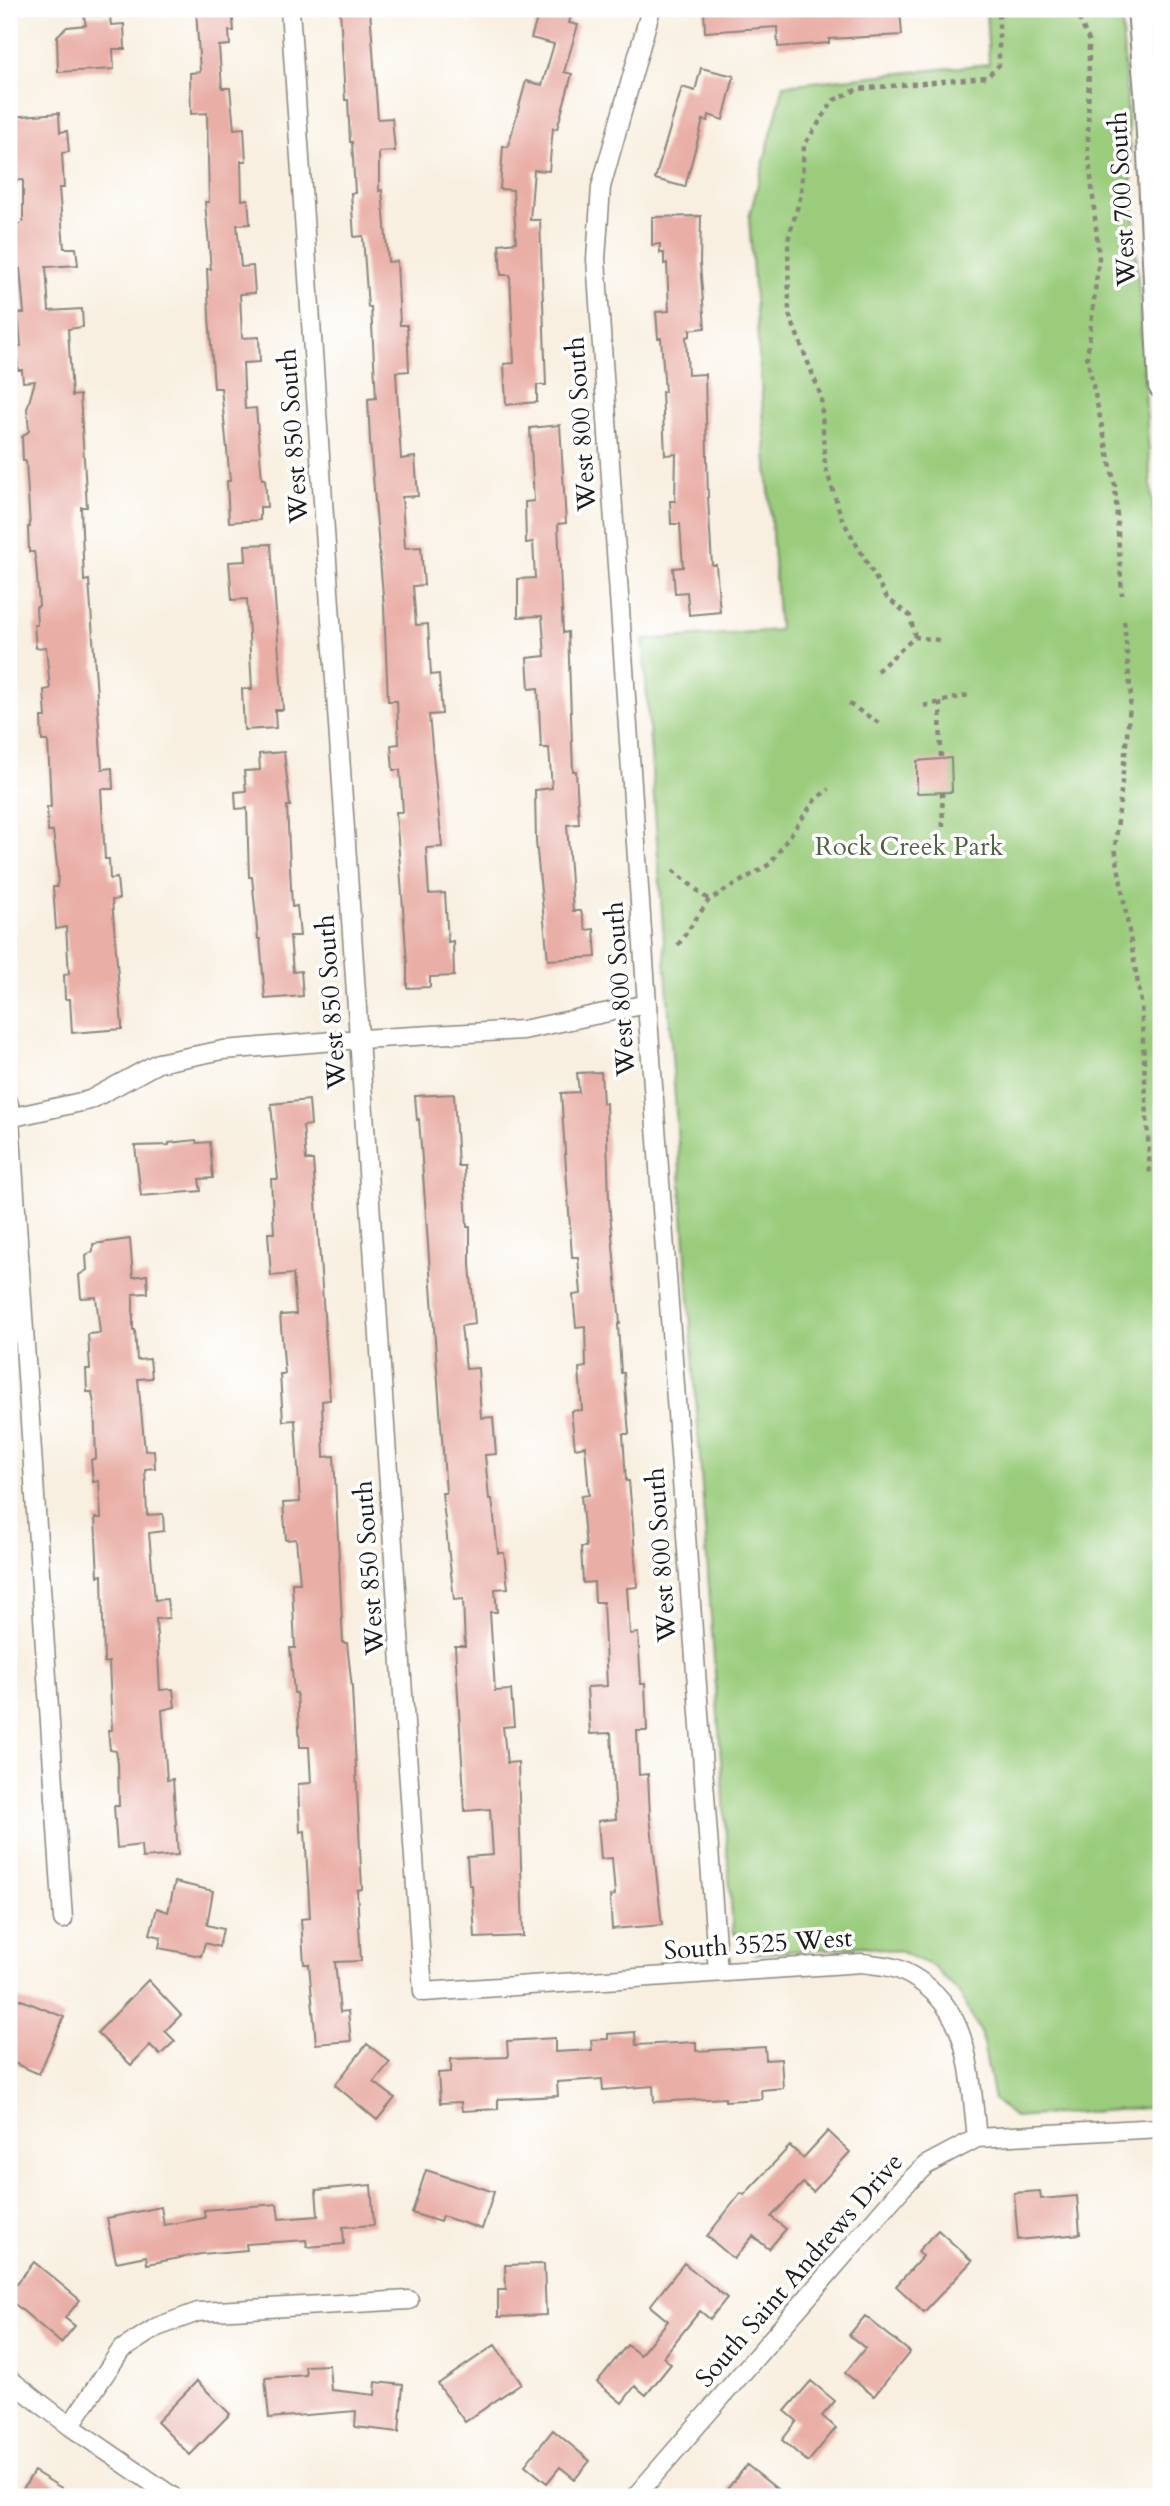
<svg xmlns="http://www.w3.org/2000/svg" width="1170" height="2506" viewBox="0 0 1170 2506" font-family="Cardo,serif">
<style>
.green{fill:#9acc7c;stroke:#5b744c;stroke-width:2}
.building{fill:#e9aea6}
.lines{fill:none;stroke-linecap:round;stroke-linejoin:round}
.street-casing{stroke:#8a867e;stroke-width:21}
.secondary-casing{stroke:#8a867e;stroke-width:28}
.path{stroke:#8a867e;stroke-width:4.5;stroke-dasharray:5 5;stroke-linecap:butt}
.street{stroke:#fff;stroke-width:18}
.secondary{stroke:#fff;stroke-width:24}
.labels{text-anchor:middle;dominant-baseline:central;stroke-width:7;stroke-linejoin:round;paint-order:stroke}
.street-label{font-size:26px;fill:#1c1c1c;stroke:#fff}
.park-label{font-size:26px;fill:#4e6242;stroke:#fff}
</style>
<rect width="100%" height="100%" fill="#fff"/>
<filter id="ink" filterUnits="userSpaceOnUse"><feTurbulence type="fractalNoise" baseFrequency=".0143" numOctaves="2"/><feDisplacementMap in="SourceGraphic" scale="14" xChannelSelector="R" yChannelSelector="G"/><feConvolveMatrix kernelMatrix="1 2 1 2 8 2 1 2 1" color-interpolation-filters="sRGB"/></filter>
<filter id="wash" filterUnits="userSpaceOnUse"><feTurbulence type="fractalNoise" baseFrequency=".00686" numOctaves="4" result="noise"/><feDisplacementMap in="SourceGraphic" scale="28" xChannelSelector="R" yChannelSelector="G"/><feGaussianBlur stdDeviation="1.57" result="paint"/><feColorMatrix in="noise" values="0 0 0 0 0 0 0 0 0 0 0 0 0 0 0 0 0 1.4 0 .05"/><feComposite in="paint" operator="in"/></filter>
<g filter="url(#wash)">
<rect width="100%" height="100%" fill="#f8efe0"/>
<path class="green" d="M986,9H1121L1161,647V2107L1014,2117L994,2100L981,2033L959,1993L934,1967L902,1952L864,1946L753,1954L733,1932L643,640L779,630L749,218L784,85L989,64Z"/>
<g id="blocks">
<path class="building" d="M196,9H232L234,31H229L230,45L219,46L222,88H230L234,129L244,128L246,161H241L242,200L248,199L250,224L237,225L241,267L253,266L255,293L240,294L242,338L259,337L260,362L243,363L245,409L256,408L262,479H265L267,507H260V520L229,522L227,481H230L221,388H214L209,316L207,269H211L205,202H209L207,113L191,114L190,73L200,72Z
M340,9H370L378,119L392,118L395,151L379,152V191L382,190L388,262L397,261L400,325H407L409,371L396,372L401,459L415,457L418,496L402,497L405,548L421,547L424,585L413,586L416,625L428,624L431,675L439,674L442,714L429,715L442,847L426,848L429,894L445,893L448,942L453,941L454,976L430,977V987L407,988V963L396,812H403L400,770H393L391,745L399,744L397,701H388L384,607L370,442L368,399L376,398L371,307H368L363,236L354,237L351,193H355L352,142H350L348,100H345Z
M540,9H573L569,23L578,25L564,72L572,74L557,129L553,128L549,171L534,170L530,220H540L546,385H537V402L506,405L504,364L514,363L510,275H501L499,244L516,242L513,190L500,189L503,146L508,147L526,81L542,85L554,44L531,38Z
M704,9H900L902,35L829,39V43L778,47L777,27L705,32Z
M84,16H110L111,25L124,24L125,49H113L114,69L58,72L57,36L67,27L86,25Z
M701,68L734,76L723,120L709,115L708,121L703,120L685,187L655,179L682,87L695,91Z
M59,113L60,132L67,131L69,152L62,153L64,188H59L64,248H76L78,265L46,267L49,311L82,309L83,327L68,329L72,396L80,395L87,507H81L84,581L89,580L102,769L112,768L113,789H101L105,859H109L110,879L117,878L119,899L112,900L122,1026V1029L72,1033L70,999H65L64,975L69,974L66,927L56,929L53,887H57L58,875L53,831L48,832L47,807H51L48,741H42L41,717H46L44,690L50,689L46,647L36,648L34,625H37L36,607L39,606L36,563L34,552H29L28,527H30L26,461H23L22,437L29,431L27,409L35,381L23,382L22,370H18L16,347L21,346L18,313H24L20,269L10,271V247L17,241L16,226L23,222V180L9,181L10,117Z
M701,216L700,263L705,328L690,330V336L686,337L688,375L705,374L708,498L712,565H716L720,612L689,615L687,592L675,593L673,568L683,567L680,524H671L670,501H675L676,454L665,455L662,392H665L661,338H658L656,312L669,311L667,263L664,264V253H660V244L652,245V217Z
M560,425L566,523L558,524L563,633L568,632L573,771H576L579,824L567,825L573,911H581L586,930L594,929L596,957L548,960L536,842L535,790L552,788L549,748H541L538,688L529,689L527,658L545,656L542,616L518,617V579L535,578L533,542L526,543L525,502L534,501L530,428Z
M271,544L283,710H275L276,728L244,730L242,689H252L247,599L232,600L229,562L246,561L245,545Z
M284,752L290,806H287L292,907L297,906L300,936H290L293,972L301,971L303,996L265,999L260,939H258L252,877H249L247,808L236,809L235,792L246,791L244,771L260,770L259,754Z
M951,758L952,792L917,793V761Z
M601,1072L603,1103H606L609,1201L620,1324H618L621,1373H624L629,1434H623L626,1481H629L633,1525L637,1587L627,1588L630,1634L638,1633L641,1684H645L647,1731H637L639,1775L648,1774L650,1816L662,1925L612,1929L610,1896L615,1895L612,1858L601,1859L598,1821L616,1819L611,1733L590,1734L587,1687L607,1686L603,1602H595L594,1582L583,1583L581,1547H586L581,1496L589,1495L585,1446L575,1448L571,1411L582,1410L579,1368L586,1367L585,1326L576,1327L573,1295L581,1294L578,1257H572L561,1093L579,1092L577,1073Z
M454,1094L458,1166H464L467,1227H470V1265L475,1324L461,1326L466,1369L478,1368L481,1418L493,1417L496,1454L485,1455L489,1499H492L498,1553H504L508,1588L495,1589L497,1612H490L495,1691L511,1690L514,1726L503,1727L507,1763L518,1762L523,1936L475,1938L472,1885H469L467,1857L493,1855L490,1809L465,1811L455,1646H465L463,1599L454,1600L442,1493H446L419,1119L417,1120L415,1096Z
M309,1100L311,1125L303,1126L306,1160H313L330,1400L322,1401L324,1457L334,1456L343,1643H347L352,1688L362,1889L357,1890L361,1961L335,1962L340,2012L348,2011L351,2041L316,2044L309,1964H304L301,1919L310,1918L305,1831L300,1832L298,1784L311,1783L309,1747H300L297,1693H294L290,1648H295L292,1583H300L296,1539L286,1540L283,1503L300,1502L295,1420L283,1421L280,1374H285L280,1315L296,1314L293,1274L271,1276L268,1233H274L271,1179H278L271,1104Z
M196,1140L197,1143L210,1142L213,1178L199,1179L201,1191L141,1196L135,1146L169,1145V1143Z
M130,1239L133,1277L147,1275L148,1293L133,1294V1330H135L137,1360L150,1359L152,1378L138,1379L145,1451L154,1450L155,1468L145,1469L147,1515L163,1514L164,1531L149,1533L155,1600L167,1599L169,1618L156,1619L160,1690L173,1689L175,1707L162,1710L167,1780L173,1779L178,1855L142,1858L141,1845L117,1848L114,1806H119L118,1763L116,1751L110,1750L108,1730H112L109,1662L104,1663L102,1575L98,1576L95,1518H101L99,1481L93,1482L91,1460L96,1458L94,1404L92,1392H87L86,1369H90L88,1334L100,1333L96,1297L81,1298L79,1275L87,1270L86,1255L93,1251V1244Z
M175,1882L213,1891L207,1925L223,1929L219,1947L205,1943L201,1956L159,1948L161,1937L150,1934L157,1908L168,1912Z
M148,1980L181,2015L165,2031L175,2041L160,2055L150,2045L131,2065L97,2033Z
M9,1995L64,2017L39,2074L9,2061Z
M635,2032L636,2045L696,2042V2051L765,2047L766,2060L781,2059L783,2088L761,2090L762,2099L725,2101V2098L654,2102L653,2086L603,2090L602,2079L557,2082L558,2096L498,2099V2109L462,2111L461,2102L440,2103L438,2073L451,2072V2059L508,2057L507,2041L555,2038V2052L592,2050L591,2040L608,2039V2034Z
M367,2044L390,2062L374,2082L395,2098L377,2120L335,2085Z
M828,2131L850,2152L813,2192L803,2183L771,2217L786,2229L769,2249L753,2236L734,2259L707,2236L741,2193L744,2195L790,2146L803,2158Z
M426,2170L494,2192L482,2229L442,2216L440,2222L412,2213Z
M371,2185L374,2225L343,2227L344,2244L307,2247L306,2240L246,2244L247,2250L201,2254L147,2264L146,2256L116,2262L107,2218L161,2207L164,2225L205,2218L204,2210L277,2204L279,2219L318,2216L316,2190Z
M1040,2191L1041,2199L1077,2196L1080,2234L1018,2240L1014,2193Z
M938,2230L972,2261L924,2312L896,2286L923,2256L918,2251Z
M34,2262L80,2300L65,2318L75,2326L61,2343L9,2299V2293Z
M684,2263L727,2298L710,2319L700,2311L663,2357L671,2364L646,2395L635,2386L622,2403L597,2382L627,2345L640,2355L668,2321L650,2306Z
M544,2264L546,2315L498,2317V2290H506L505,2265Z
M865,2316L910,2352L874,2396L845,2373L865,2348L849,2335Z
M495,2345L521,2383L465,2422L438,2384Z
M329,2365L331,2390L375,2395L376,2382L403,2385L399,2432L355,2427L356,2411L269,2418L265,2378L306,2375L305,2366Z
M197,2381L230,2414L190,2455L157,2422Z
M811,2381L835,2401L822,2416L836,2428L808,2462L782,2440L797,2421L785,2411Z
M553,2430L590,2461L575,2479L560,2467L547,2483L525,2465Z
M747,2465L787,2497H738L727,2489Z
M34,2471L76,2497H18Z"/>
</g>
</g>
<g filter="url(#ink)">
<use href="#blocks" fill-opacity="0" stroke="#8a867e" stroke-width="2"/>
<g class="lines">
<defs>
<path id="street" d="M290,9L423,1992L862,1963C874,1965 889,1965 900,1970C972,2002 969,2070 977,2138
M651,9L601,187L596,259L647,1004L718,1972
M9,1104L63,1919
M9,1118L90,1100L158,1063L223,1050L360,1039L523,1030L647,1004
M9,2379L70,2426L173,2497
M70,2426L121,2350L157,2327L198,2312L409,2300
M635,2497L902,2188L926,2165L977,2138L1161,2128"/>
<path id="secondary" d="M1140,9L1147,93L1161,386"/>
</defs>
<use href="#street" class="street-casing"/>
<use href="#secondary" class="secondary-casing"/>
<path class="path" d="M1075,9L1089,41L1088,148L1099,258L1087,358L1115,486L1122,595
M1124,621L1131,697L1115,848L1141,1002L1150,1176
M915,637L910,616L887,598L842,519L825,466L821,396L789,314L788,240L801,195L804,145L834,100L858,89L987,77L999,65V9
M877,671L915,637L939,640
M940,702L941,759
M849,704L882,725
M924,706L968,695
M942,792L943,828
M673,870L709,900
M678,945L709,900L770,864L815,800L829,789"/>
<use href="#street" class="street"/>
<use href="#secondary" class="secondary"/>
</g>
</g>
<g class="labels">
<g class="street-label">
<text transform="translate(1122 199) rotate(-93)">West 700 South</text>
<text transform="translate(581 424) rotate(-94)">West 800 South</text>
<text transform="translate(293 436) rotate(-94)">West 850 South</text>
<text transform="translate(620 989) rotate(-94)">West 800 South</text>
<text transform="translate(331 1002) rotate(-94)">West 850 South</text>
<text transform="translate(661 1555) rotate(-94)">West 800 South</text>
<text transform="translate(369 1568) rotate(-94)">West 850 South</text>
<text transform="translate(758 1944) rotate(-4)">South 3525 West</text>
<text transform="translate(799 2270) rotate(-49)">South Saint Andrews Drive</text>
</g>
<g class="park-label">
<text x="909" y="846">Rock Creek Park</text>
</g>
</g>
<rect width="1170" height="2506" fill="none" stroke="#fff" stroke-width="35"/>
</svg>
